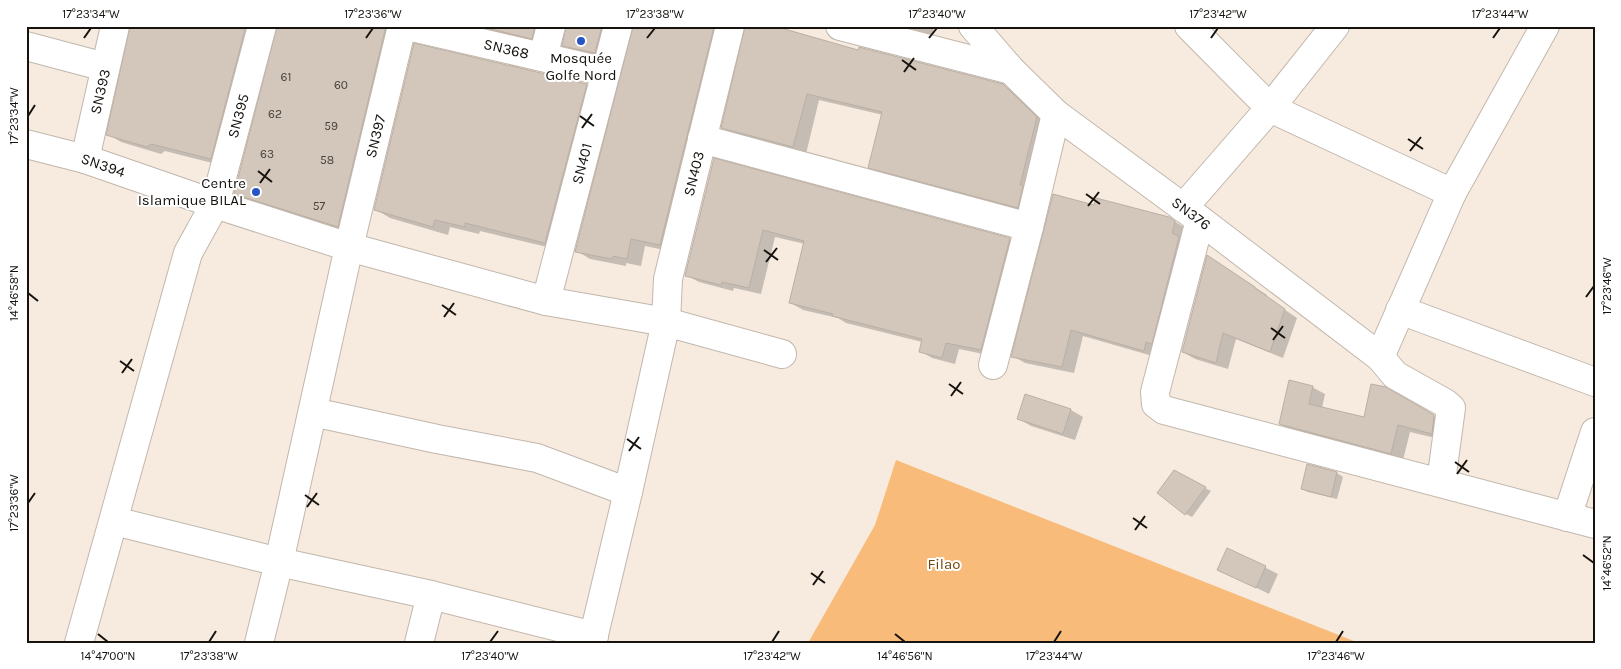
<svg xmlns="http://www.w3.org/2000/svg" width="1621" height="669" viewBox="0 0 1621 669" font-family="Karla,sans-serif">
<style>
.green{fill:#f9bb79}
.shadow{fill:#0003}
.building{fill:#d3c7bc;stroke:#baafa4}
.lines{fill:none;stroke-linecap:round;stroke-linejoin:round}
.street-casing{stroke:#c2b7ac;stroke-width:30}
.street{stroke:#fff;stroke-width:28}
.ticks{fill:none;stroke:#16130f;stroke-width:2}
.poi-dot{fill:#2656c4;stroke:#fff;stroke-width:2}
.labels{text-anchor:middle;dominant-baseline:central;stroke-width:4;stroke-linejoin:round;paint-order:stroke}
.number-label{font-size:12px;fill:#45403a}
.street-label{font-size:15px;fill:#16130f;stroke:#fff}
.poi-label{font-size:15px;fill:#16130f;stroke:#fff}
.park-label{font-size:15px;fill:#72470e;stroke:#fff}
.neatline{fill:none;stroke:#16130f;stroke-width:2}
.ticks-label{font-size:12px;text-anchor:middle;fill:#16130f}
</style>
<rect width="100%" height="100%" fill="#f7ebe0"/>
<path class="green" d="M896,460L1359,643H808L875,525Z"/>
<path class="shadow" d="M131,26H262L224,166L165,151L161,154L121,142L108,134Z
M278,26H402L351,234L249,201L235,193Z
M462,26H551L545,46Z
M567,26H618L608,60L577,53L563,45Z
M634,26H730L674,252L645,246L641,266L626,263V266L590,259L577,251Z
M906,26H934L933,35L911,29Z
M859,52L1003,85L1016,93L1049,125L1030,214L882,174L870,167L883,115L819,100L806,154L735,135L723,127Z
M586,85L601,93L560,250L480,231L479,234L450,227L448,235L390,218L375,209Z
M715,160L1009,239L1022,246L993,356L959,349L955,364L932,358L920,351L922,342L846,323L838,318L803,310L791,303L805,244L775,237L761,294L734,288L733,291L699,282L686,275Z
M1095,206L1169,218L1187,229L1156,357L1083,336L1074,373L1025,363L1013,356Z
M1219,264L1267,295L1266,297L1297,318L1283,358L1236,339L1228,369L1195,359L1183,352Z
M1312,387L1325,394L1322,408L1365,418L1385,389L1446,423L1444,440L1410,432L1403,460L1293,431L1280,424Z
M1071,410L1083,417L1075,440L1031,426L1019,419Z
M1174,472L1211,491L1192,517L1186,514Z
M1337,473L1343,477L1337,499L1308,492L1302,489Z
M1228,549L1278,574L1269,594L1218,569Z"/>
<path class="building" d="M130,26H246L211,159L151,144L147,147L106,135Z
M277,26H386L338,227L234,194Z
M478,26H535L532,39Z
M566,26H602L595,53L562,46Z
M633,26L714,27L660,245L631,239L627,259L613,256L612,259L575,252Z
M745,26H774L858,50L859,47L1003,84L1037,117L1020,185H1023L1018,208L868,168L882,112L807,94L793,147L721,128Z
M414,43L587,84L545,243L465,223V227L435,220L433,227L374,210Z
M714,158L1010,238L981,350L946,343L942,358L919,352L922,339L832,316L833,314L789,303L804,241L763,230L749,288L722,282L721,285L685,276Z
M1053,194L1094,205L1096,198L1169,217L1175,221L1172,233L1179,237L1152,344L1146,342L1144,351L1071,330L1062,367L1011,357Z
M1207,255L1255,287V288L1285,309L1270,352L1223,333L1216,363L1182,352Z
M1289,380L1313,386L1309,404L1364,417L1371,384L1386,387L1434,415L1432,434L1398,425L1391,454L1279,424Z
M1025,394L1071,409L1063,434L1017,419Z
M1307,464L1337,472L1331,497L1301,489Z
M1174,470L1206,487L1185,515L1157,493Z
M1227,548L1266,566L1256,588L1217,570Z"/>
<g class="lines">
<defs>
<g id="street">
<path id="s1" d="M408,26L606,72"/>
<path d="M840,26L1011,70"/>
<path id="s2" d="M973,26L1011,70L1056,114L1200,220L1380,357L1452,193L1545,26"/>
<path d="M1189,26L1270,108L1452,193"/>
<path d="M26,46L105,67"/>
<path d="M543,57L551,26"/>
<path d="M702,139L1029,227"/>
<path id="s3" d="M26,144L85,159L215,204L349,247L546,301L666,322L782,354"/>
<path id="s4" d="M85,159L115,26"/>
<path d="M1183,208L1270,108L1335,26"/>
<path d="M1200,220L1155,392L1156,404L1164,410L1595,524"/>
<path id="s5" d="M546,301L618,26"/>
<path d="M1400,310L1595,382"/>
<path d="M1380,357L1395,375L1445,403L1451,408L1441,482"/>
<path d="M993,365L1029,227L1056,114"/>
<path d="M313,412L437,439L537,458L628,492"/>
<path d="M1567,517L1595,432"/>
<path d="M114,521L279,562L431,595L419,643"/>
<path d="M431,595L594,636"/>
<path id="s6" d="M79,643L188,253L215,204L262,26"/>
<path id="s7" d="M259,643L279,562L349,247L402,26"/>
<path id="s8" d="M592,643L628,492L666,322L668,279L730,26"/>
</g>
</defs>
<use href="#street" class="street-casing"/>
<use href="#street" class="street"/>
</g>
<path class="ticks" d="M84,38L91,28M366,38L373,28M647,38L655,28M929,38L937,28M1211,38L1218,28M1493,38L1500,28M902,60L916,70M904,72L914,58M28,116L35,105M580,116L594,126M582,128L592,114M1408,139L1423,149M1410,151L1421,137M258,171L272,182M260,183L270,169M1086,194L1100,204M1088,206L1099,192M764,250L778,260M766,262L777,248M28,293L38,301M1586,297L1594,286M442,305L456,315M444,317L454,303M1271,328L1285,338M1273,340L1283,326M120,361L134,371M122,373L132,359M949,384L963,394M951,396L961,382M627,439L641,449M629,451L639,437M1455,462L1469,472M1457,474L1467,460M305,495L319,505M28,503L35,493M307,507L317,493M1133,518L1147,528M1135,530L1145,516M1583,555L1594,563M811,573L825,583M813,585L823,571M98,634L108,642M895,634L905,642M209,642L216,631M490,642L498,631M772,642L779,631M1054,642L1061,631M1336,642L1343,631"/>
<g class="poi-dot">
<circle cx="581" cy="41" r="5"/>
<circle cx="256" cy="192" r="5"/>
</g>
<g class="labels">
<g class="number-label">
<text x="286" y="77">61</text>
<text x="341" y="85">60</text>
<text x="275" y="114">62</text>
<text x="331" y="126">59</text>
<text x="267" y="154">63</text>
<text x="327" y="160">58</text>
<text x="319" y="206">57</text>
</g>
<g class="street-label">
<text stroke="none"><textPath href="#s1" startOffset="101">SN368</textPath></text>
<text stroke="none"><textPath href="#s4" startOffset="69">SN393</textPath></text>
<text stroke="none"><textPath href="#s6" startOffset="552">SN395</textPath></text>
<text stroke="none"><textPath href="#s7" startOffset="520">SN397</textPath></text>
<text stroke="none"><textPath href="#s5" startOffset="142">SN401</textPath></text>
<text stroke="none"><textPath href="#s3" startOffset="80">SN394</textPath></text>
<text stroke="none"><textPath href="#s8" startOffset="481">SN403</textPath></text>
<text stroke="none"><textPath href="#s2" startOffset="289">SN376</textPath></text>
</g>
<g class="poi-label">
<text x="581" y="58">Mosquée<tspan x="581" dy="17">Golfe Nord</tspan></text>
<text x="246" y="183" text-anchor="end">Centre<tspan x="246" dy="17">Islamique BILAL</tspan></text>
</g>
<g class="park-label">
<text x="944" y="564">Filao</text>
</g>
</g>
<rect width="1621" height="669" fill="none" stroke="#ffffff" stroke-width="55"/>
<rect x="28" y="28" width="1566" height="614" class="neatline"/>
<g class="ticks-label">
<text x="91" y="18">17°23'34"W</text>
<text x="373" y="18">17°23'36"W</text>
<text x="655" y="18">17°23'38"W</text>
<text x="937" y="18">17°23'40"W</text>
<text x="1218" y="18">17°23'42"W</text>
<text x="1500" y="18">17°23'44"W</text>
<text transform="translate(14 116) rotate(-90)" y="4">17°23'34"W</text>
<text transform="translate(1607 286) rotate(-90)" y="4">17°23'46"W</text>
<text transform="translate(14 293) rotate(-90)" y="4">14°46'58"N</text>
<text transform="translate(14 503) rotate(-90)" y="4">17°23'36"W</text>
<text transform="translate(1607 563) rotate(-90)" y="4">14°46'52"N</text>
<text x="108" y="660">14°47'00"N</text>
<text x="209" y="660">17°23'38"W</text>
<text x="490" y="660">17°23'40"W</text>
<text x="772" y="660">17°23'42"W</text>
<text x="905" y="660">14°46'56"N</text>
<text x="1054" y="660">17°23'44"W</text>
<text x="1336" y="660">17°23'46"W</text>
</g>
</svg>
